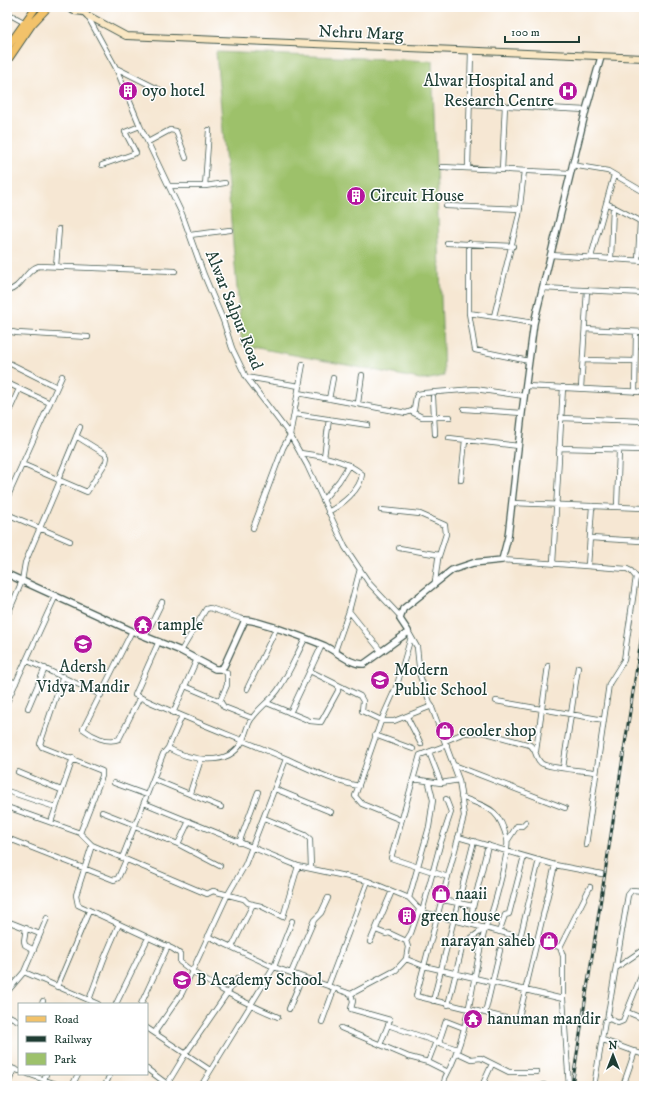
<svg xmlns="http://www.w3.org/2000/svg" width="651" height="1093" viewBox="0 0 651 1093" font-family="'IM FELL DW Pica',serif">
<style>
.green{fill:#9dc16b;stroke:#5e7f50}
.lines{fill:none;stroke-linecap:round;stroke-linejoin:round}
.minor-casing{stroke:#3f564c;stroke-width:6}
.tertiary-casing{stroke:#3f564c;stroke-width:8}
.secondary-casing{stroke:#3f564c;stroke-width:8}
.primary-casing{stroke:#3f564c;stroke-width:9}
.minor{stroke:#fff;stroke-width:4.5}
.tertiary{stroke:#fff;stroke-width:5.5}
.secondary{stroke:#fae7c3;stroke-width:6}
.primary{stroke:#f2c26a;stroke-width:7}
.rail-casing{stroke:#1f3d34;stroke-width:3}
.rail{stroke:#fff;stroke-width:1.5;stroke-dasharray:4.5;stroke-linecap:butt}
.labels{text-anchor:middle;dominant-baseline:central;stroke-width:3;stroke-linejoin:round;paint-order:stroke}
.street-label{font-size:17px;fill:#1f3d34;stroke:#fff}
.poi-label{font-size:17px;fill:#1f3d34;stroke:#fff;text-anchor:start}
</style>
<rect width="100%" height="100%" fill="#fff"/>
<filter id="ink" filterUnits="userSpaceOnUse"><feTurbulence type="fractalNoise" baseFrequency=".025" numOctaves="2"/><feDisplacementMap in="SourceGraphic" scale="8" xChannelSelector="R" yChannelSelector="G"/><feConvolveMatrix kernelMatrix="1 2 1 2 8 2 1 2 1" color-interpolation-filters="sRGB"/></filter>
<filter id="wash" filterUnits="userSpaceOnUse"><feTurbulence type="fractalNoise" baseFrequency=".012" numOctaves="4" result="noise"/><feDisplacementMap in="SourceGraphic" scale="16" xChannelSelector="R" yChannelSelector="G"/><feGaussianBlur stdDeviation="0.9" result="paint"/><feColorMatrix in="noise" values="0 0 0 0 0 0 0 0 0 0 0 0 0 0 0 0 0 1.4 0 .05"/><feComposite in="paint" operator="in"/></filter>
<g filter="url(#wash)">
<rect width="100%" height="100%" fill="#f6e7d3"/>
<path class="green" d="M216,52L432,61L444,376L425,380L242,345Z"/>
</g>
<g filter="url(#ink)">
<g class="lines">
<defs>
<path id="minor" d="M7,13L27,24
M87,15L116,68L140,126L182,214L204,275L223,320L232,348L246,377L290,435L307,465L345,547L369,583L400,616
M116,68L160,90
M470,104L586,110
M148,142L170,130L176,131L186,158
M102,165L136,153L125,132L140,126
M572,165L608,171L644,192
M442,167L570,173
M468,168L471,51
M502,170L505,105
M169,186H205L225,183
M205,186L209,130
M606,203L644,223
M446,206L520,209
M190,235L230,230
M447,243L513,246
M469,243V313L475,350L529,361
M550,255L644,261
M591,257L614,175
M611,259L613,206
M638,261L640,221
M56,266L59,229
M542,288L644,293
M7,291C22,288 25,270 39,266L175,271
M469,313L534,323
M494,316L519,215L524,171
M585,329L644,332
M7,331L17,333L88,337
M583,360L635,361
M7,362L57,387
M246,377L299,386
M7,383L50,403
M526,386L644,392
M581,388L587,290
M635,392L636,332
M298,393L406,413L414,410L416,397L418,394L424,393L475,389L524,396
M433,397L435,434
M329,399L333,378
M358,403L362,375
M464,409L522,413
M412,412L422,417H450
M294,414L368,425
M7,416L19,389
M561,418L644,421
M449,438L519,446
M559,448L644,450
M300,453C321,456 345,459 362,474C361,490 341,505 328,512
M324,457L329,419
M22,464L87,492L106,462L107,457L105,454L76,436
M58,480L80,427
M461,480L465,440
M7,498L62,376
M323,500L339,481L349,465
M512,503L644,508
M617,507L619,450
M381,510L420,514L445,525L446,534L438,559L435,582
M7,514L70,541
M253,528L283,448L290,435L303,364
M590,538L641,541L644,520
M399,548L439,555
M502,560L627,569L631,571L636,577L624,660L609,684L586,845
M553,563L563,387
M588,566L592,506
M349,611L381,651
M7,616L22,581L25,563L60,481
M132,631L83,729C92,736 107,744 119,739L140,697
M408,631L417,647L420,676L459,780L464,816L416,996L518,1021L555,865
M146,635L162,602
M159,641L135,695C184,718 235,737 285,758C310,769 331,781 359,786
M181,651L206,609L210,608L245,620
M335,651L349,611L360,569
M26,660L101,695
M220,669L227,673V685L220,701L224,707L252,718
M63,676L40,744L42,747L102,771V776L80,833
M7,679L16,683
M338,685L360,696L363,701L362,711L381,720
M185,686L220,701
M247,689L276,629
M496,701L604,720
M7,702L56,595
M267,703L310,721L321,722L338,691V685L310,671
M28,708L45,668
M173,713L197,659
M290,713L322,645
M407,717L421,744
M381,721L397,685L411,637
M375,735L413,749
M445,741L464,733L483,732L530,745C537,750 535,758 541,763C546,768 587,771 596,772
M447,745L420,755L391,858L448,877
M168,748C189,760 228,768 242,742C246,734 247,723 253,717C260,707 271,700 278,690C289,674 296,656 305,639
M536,751L548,666
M429,752L441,783
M454,765L565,808
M563,768L578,667
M18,772L61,790
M153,779L221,807
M413,779L441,783L459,780
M114,783L147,795
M275,789L331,812
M7,791L55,807
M190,793L201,759
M144,803L298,866L368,881L409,898L422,912L560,947L563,956V999L569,1086
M7,807L80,833L92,845L207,894L213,891L244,899L248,903L261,906L283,917L298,866
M102,812L135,825
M264,818L305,835L310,839L311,868
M401,820L362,804L355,796L381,721H394L432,706
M51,822L73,758
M135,827L178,844L220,866
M458,837L555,865L602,874
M7,838L114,880L118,878L126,860
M508,840L517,826H522L526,822
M239,843L258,792
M178,844L189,821
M92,845L76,895L78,905L173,949L180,954V962C210,986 243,1002 278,1017
M122,858L163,754L168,748L182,716
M409,898L429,827L433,800L429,783
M443,900L473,906
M422,912L440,845L451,812L446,799
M7,921L40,934
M469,924L488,845
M26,928L24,941L25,945L34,950
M376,930L386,934L389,933L406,941L411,933L419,910
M499,932L505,915L509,914L524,856
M208,936L274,967L351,994L396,970L406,959
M520,938L539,860
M406,941L408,947L406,959L424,966L563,999
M370,942L392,891
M232,947L253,904
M560,947L590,887
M616,968L644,949
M24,972L98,1004
M291,973L314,920L321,913L328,898
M328,986L368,881
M57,987L89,911
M7,992L24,972L47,918
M351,994L353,1001L351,1009L390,1020L380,1045
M89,1000L104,959L119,924
M433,1001L474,841
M42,1004L43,1001
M116,1004L148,938
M141,1004L168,946
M448,1005L463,944L485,928
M289,1009L302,977
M627,1012L644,1019
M485,1013L500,950
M7,1015L19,1021
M607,1020L628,895L632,890L644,891
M322,1022L334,989
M388,1025L457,1049
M147,1028L210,1070
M341,1028L409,1057L428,1062L448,1072
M155,1032L182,993L227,896L245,865L286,759
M603,1040L644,1055
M456,1052L471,1059L481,1058L509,1072H537
M428,1062L435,1044L439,1042L446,1021L464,1028
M7,1066L19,1071
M147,1069L167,1084
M28,1074L62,1086
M44,1080L46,1074
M570,1083L578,1086
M7,1086L14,1069
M72,1086L78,1074
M105,1086L110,1074
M166,1086L186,1053L237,979
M201,1086L274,967L292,921
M446,1086L444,1083L445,1078C471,1030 471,980 485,929C486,924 489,920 491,915C495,903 510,849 507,839C499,808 489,808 461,797
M482,1086L492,1064
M544,1086V1085
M594,1086L605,1021L610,1019L618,1023L623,1021L644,969
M623,1086L635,1051"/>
<path id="tertiary" d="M7,574L132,631L181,651L215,669H220L224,666L245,620C258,620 311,640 325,646C337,652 351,665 364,664L407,633L408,631L400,619L403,609L452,570L473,563L502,560L508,537L522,413L534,323L586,110L601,57"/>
<path id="secondary" d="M67,7L74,11L83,12
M79,7L87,15L126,36L644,58"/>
<path id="primary" d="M7,48L36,7
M7,61L32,24L48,7"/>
</defs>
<use href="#minor" class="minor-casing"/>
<use href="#tertiary" class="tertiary-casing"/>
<use href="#secondary" class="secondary-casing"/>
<use href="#primary" class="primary-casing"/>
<use href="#minor" class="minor"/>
<use href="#tertiary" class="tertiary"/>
<use href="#secondary" class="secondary"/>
<use href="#primary" class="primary"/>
<defs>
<path id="rail" d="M572,1086L644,621"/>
</defs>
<use href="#rail" class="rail-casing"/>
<use href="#rail" class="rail"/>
</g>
</g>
<defs>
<symbol id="building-disc" viewBox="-11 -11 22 22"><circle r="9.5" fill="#b5179e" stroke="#fff"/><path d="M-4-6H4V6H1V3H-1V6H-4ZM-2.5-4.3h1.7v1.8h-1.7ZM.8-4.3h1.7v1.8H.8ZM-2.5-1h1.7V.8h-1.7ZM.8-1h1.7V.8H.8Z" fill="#fff"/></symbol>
<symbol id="hospital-disc" viewBox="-11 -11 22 22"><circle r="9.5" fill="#b5179e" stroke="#fff"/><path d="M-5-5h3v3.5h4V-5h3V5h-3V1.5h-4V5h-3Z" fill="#fff"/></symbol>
<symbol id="temple-disc" viewBox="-11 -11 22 22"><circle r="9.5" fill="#b5179e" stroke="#fff"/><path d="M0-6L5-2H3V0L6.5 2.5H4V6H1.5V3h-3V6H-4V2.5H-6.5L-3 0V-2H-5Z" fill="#fff"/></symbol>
<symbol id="school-disc" viewBox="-11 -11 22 22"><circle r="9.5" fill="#b5179e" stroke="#fff"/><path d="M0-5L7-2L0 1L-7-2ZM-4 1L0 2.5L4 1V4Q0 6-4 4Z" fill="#fff"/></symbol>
<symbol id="shop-disc" viewBox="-11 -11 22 22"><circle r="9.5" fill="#b5179e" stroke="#fff"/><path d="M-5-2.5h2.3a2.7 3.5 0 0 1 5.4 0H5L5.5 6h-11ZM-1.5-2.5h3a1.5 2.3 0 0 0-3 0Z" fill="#fff"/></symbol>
</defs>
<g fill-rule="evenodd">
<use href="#building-disc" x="117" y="80" width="22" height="22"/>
<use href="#hospital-disc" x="557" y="80" width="22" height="22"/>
<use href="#building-disc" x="345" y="185" width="22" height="22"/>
<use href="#temple-disc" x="132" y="614" width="22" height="22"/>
<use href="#school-disc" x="72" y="633" width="22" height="22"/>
<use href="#school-disc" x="369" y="669" width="22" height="22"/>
<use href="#shop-disc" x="434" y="720" width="22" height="22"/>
<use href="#shop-disc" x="430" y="883" width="22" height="22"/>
<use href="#building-disc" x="396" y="905" width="22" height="22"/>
<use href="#shop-disc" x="538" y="930" width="22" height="22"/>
<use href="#school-disc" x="171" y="969" width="22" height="22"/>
<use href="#temple-disc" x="462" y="1008" width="22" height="22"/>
</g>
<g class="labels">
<g class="street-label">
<text transform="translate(361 33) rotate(2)">Nehru Marg</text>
<text transform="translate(234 310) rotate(68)">Alwar Salpur Road</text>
</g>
<g class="poi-label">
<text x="554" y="81" text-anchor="end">Alwar Hospital and<tspan x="554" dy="20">Research Centre</tspan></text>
<text x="142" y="91">oyo hotel</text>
<text x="370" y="196">Circuit House</text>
<text x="157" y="625">tample</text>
<text x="83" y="667" text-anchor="middle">Adersh<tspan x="83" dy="20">Vidya Mandir</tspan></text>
<text x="394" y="670">Modern<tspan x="394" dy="20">Public School</tspan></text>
<text x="459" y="731">cooler shop</text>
<text x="455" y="894">naaii</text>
<text x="421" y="916">green house</text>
<text x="535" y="941" text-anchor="end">narayan saheb</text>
<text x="196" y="980">B Academy School</text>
<text x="487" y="1019">hanuman mandir</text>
</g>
</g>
<rect width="651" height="1093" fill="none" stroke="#fff" stroke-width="24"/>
<rect x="18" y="1003" width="130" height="72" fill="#ffffff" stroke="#a5b1ae"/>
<rect x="26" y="1016" width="20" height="6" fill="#f2c26a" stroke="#a5b1ae"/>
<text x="54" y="1023" font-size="12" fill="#1f3d34">Road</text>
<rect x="26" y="1036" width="20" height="6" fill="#1f3d34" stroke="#a5b1ae"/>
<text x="54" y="1043" font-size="12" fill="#1f3d34">Railway</text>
<rect x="26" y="1053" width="20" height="12" fill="#9dc16b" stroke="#a5b1ae"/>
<text x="54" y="1063" font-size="12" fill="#1f3d34">Park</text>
<g transform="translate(613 1055)" stroke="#ffffff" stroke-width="3" paint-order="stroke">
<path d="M0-3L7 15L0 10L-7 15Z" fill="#1f3d34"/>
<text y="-6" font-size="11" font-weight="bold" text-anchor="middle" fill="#1f3d34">N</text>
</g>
<path d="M505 36v6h74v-6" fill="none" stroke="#1f3d34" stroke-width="2"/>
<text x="511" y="36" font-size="12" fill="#1f3d34" stroke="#ffffff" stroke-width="3" paint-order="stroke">100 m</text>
</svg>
